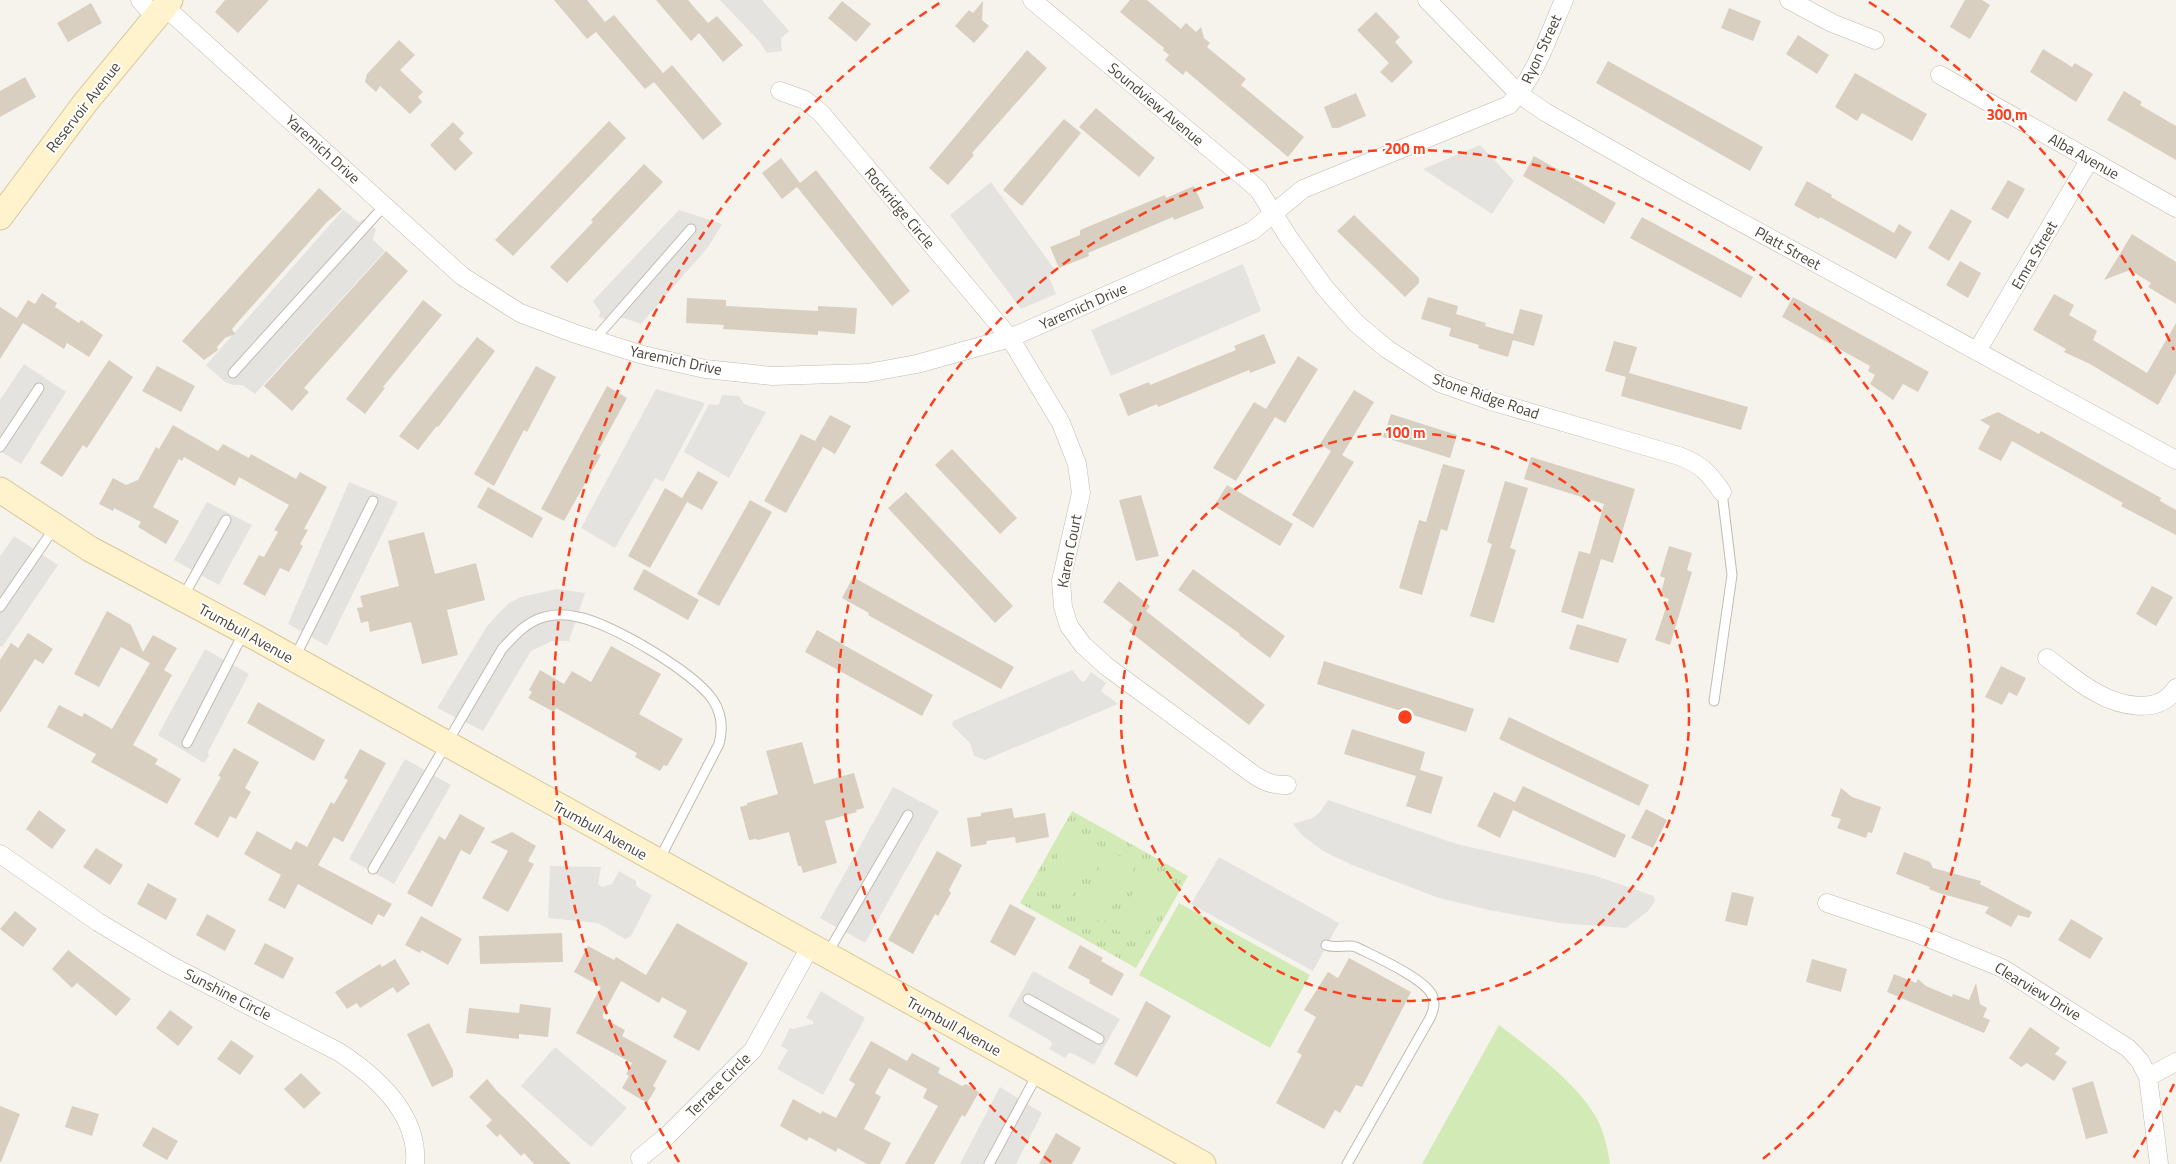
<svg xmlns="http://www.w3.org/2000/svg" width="2176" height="1164" viewBox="0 0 2176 1164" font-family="'Titillium Web',sans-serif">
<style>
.grass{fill:url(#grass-tufts)}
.garden{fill:#d2eab5}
.parking{fill:#e5e3e0}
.building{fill:#d8cfc1}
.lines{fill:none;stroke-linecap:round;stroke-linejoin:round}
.lane-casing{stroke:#c2bbae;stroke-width:11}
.street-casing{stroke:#c2bbae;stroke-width:19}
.secondary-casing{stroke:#d6c79b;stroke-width:27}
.lane{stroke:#fff;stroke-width:9}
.street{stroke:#fff;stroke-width:18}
.secondary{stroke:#fff3cd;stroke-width:25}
.ring{fill:none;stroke:#fc3f1d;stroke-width:2.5;stroke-dasharray:9 6}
.labels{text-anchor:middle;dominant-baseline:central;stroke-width:4;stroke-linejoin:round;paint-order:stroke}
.street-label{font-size:15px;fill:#4b4439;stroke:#fff}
.centre{fill:#fc3f1d;stroke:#fff;stroke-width:2.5}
.ring-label{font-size:15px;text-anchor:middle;font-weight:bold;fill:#fc3f1d;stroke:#fff;stroke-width:4;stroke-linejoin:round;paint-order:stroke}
</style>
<defs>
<pattern id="grass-tufts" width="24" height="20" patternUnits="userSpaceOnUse" patternTransform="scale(1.25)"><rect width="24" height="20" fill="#d2eab5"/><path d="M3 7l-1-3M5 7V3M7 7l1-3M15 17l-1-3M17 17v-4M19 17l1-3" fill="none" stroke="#b6ca9c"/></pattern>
</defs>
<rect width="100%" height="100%" fill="#f6f3ec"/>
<path class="grass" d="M1072,811L1188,876L1136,968L1020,903Z"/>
<path class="garden" d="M1073,830L1099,845L1067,904L1040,889Z
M1109,850L1136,865L1103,923L1077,909Z
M1146,870L1172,885L1140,943L1113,928Z
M1179,903L1310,975L1270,1048L1139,975Z
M1499,1025C1529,1048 1580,1085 1597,1119C1604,1132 1608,1150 1610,1164H1422Z"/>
<path class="parking" d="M720,0H762L789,31L781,38L782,51L767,53L759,41Z
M1480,145L1514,181L1492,214L1423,169Z
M991,182L1055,270L1049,277L1056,294L1021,309L950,215Z
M343,210L359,222L363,219L376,229L373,240L385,251L255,394L242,385H233L225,382L206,365Z
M679,210L722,224L709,246L641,324L624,318H620L616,323L599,317L600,312L593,301Z
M1243,264L1261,311L1111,376L1091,330Z
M24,364L66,392L21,464L0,451V400Z
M656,389L705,403L663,482L655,478L615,548L581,528Z
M722,395L739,396L744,404L766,412L729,478L684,452L709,404L716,405L719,404Z
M349,482L398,502L327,646L288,624Z
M207,502L252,525L219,585L174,560Z
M14,536L58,565L2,647L0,646V557Z
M557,589L585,593L569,641H552L531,651L483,731L437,708L488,625L498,614L509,603L521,597Z
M205,649L249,674L208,752L209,756L204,763L158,735Z
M1072,670L1082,682L1085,681L1091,672L1106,683L1101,691L1118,704L985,760L974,756L970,743L952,725L953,721Z
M405,759L451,785L394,884L349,859Z
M893,787L939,811L865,943L820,918Z
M1328,800L1457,844L1596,876L1654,896L1655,901L1648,911L1626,928L1560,923L1489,910L1439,898L1352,865L1323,851L1303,836L1293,824L1313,818L1320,812Z
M1219,857L1339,923L1313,971L1191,904Z
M550,866L601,867L598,884L602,887L612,884L619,871L636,881V886L652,895L631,936L625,939L598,923L548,918Z
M1033,971L1120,1019L1094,1065L1074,1054L1069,1053L1065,1058L1049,1049L1052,1045L1051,1041L1008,1016Z
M821,991L865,1018L823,1095L777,1069L788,1050L781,1046L790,1028L793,1029L813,1024V1021L806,1018Z
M555,1047L627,1108L591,1147L521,1086Z
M1000,1087L1042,1113L1016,1164H960Z"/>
<path class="building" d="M225,0H269L238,33L215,12Z
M554,0H587L605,22L614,15L663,73L672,65L722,124L703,140L654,82L645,89L596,32L587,39Z
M656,0H688L708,23L717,16L743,45L723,62L699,33L691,41Z
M1130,0H1147L1181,29L1186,23L1196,32L1201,27L1204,38L1210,43L1207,47L1246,79L1241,85L1304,137L1288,157L1186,71L1183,75L1165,60L1169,55L1163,50L1164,48L1120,12Z
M1965,0H1982L1990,5L1970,39L1950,27Z
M842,1L871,24L856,42L828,18Z
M983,1L982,20L989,26L974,43L955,26L969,10L973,13Z
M91,3L102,23L68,42L57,23Z
M1729,8L1761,21L1753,41L1721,28Z
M1376,12L1400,37L1395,42L1413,62L1392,83L1380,72L1389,63L1357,30Z
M1798,35L1829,55L1817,74L1786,54Z
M399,40L415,55L400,70L423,92L418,97L422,102L410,114L380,86L376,92L365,82L367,74Z
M2043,49L2072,67L2075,63L2093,74L2076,102L2030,72Z
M1027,50L1047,68L972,153L974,155L948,185L929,168Z
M1608,61L1763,147L1750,171L1596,83Z
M1855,73L1927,114L1912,141L1862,113L1857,121L1835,107Z
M25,77L36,97L0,117V91Z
M2124,91L2142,102L2140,105L2176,126V160L2107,120Z
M1356,93L1366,116L1338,128H1332L1324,107Z
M1096,108L1155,158L1139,177L1079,127Z
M1064,119L1081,133L1022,206L1003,190Z
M609,121L626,138L513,256L495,240Z
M453,122L464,133L459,139L473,153L455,171L430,145Z
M1534,156L1616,203L1604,224L1523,176Z
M781,158L800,183L816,170L910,291L892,306L797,187L782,199L762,173Z
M644,164L663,182L567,283L550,267L593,222L591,220Z
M2008,180L2025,189L2008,219L1991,209Z
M1807,181L1832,195L1831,197L1894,233L1899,224L1912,232L1896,259L1820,217L1819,219L1794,205Z
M1194,186L1204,208L1174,220L1173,217L1088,253L1089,256L1059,268L1050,247L1080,235V230L1165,195L1166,198Z
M319,188L342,209L327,222L237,323L232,329L235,334L225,338L217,347L218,350L204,360L182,341Z
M1951,209L1972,221L1949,261L1928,248Z
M1354,215L1419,278V283L1405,297L1337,231Z
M1642,217L1753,277L1741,298L1630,238Z
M2132,234L2176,262V304L2148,287L2151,283L2130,270L2104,280Z
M386,251L408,271L304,388L309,392L292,411L264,386Z
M1960,261L1981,273L1968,298L1946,285Z
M42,293L57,303L55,307L79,323L81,320L103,335L89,357L67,343L64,349L23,323L0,359V307L17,318L28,300L35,304Z
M2054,294L2074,305L2069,315L2097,331L2093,340L2147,373L2176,323V373L2158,405L2090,364L2064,352L2066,349L2033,330Z
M1428,297L1458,306L1456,314L1486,323L1485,326L1513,334L1520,309L1543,315L1534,346L1513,340L1508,357L1478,348L1479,345L1449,336L1451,328L1421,319Z
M1793,297L1929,372L1918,392L1903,384L1893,400L1870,384L1875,375L1868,371L1870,366L1782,317Z
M687,298L726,300V306L818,311V306L857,308L855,334L818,331V335L723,329L724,325L686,323Z
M423,300L442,315L383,387L385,388L365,414L346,399Z
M1264,334L1276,363L1250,373L1249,370L1158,407L1157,404L1128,416L1119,394L1149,382L1150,385L1236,350L1234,346Z
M477,337L495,351L439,426L436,427L418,450L399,436Z
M1614,341L1637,347L1629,373L1748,407L1741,430L1621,396L1626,377L1605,371Z
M1298,356L1318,369L1285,423L1275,417L1236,481L1213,468L1254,402L1266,409Z
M109,360L133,377L87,448L83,445L62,477L40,463Z
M157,366L195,386L181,412L142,391Z
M536,366L556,377L527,432L524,430L494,486L474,474Z
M607,386L627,398L597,453L601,455L564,521L541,509Z
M1354,390L1374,402L1342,455L1354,462L1313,528L1292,515L1331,451L1320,444Z
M1998,412L2039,434L2041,431L2161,498L2160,501L2176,510V535L2121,506L2123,503L2012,441L2001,461L1978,449L1990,426L1980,420Z
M1391,414L1457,435L1450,458L1383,437Z
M830,415L851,426L835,454L823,447L786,513L764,501L801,434L815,441Z
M173,425L218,451L223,444L249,458L251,454L296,479L300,472L327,487L304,529L308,530L300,544L303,546L289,572L280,568L265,596L243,584L259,555L264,557L278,532L274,530L289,505L239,477L235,486L184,457L182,461L179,459L153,507L179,521L166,544L138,527L141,522L114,508L113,511L99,504L113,478L126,485L138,480L156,447L159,449Z
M952,449L1017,518L1000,534L935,465Z
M1531,457L1635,489L1613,563L1601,559L1583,619L1561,612L1579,551L1590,554L1604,504L1524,479Z
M1443,464L1465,470L1447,531L1441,529L1422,595L1399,588L1419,520L1426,522Z
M698,471L718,482L702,510L687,502L650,568L628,556L665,488L682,498Z
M1505,481L1528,488L1510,548L1516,550L1494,623L1470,616L1492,544L1487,542Z
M1227,485L1293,524L1280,546L1214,506Z
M488,487L543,518L532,538L477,507Z
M906,492L1013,606L995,623L888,508Z
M1141,495L1159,556L1136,561L1119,500Z
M750,500L772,512L719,606L697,594Z
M424,532L435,574L476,563L485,600L447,610L458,655L422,664L411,622L370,632L368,621L361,623L357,608L363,607L360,596L399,586L388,541Z
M1669,546L1692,553L1687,570L1692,572L1670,645L1655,640L1669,599L1660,596L1665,578L1660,576Z
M644,569L699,600L688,620L633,589Z
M1193,569L1285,636L1270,658L1239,635L1240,634L1178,590Z
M853,577L1014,667L1001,689L868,615L869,613L842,598Z
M1119,581L1150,606L1146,611L1265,705L1249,725L1129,631L1133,625L1103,602Z
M2152,586L2173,597L2156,626L2136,614Z
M107,611L131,625L143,652L153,635L177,648L164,670L172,675L133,745L158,759L155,764L181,779L167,804L91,762L96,754L47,727L59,705L82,717L84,713L112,729L150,663L121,647L99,687L74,674Z
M1577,624L1627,639L1618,663L1569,649Z
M817,630L933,695L922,716L805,652Z
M28,633L53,649L43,664L35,659L0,713V660L11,643L18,648Z
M611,646L661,674L639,714L683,739L667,766L664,765L660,771L635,757L637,753L556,708L554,712L528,698L532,692L529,690L540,670L564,684L572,671L591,682Z
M1324,661L1474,709L1466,732L1317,684Z
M2001,666L2026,678L2017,696L2009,692L2002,705L1985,697Z
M258,702L325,740L314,761L247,723Z
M1509,717L1649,785L1639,806L1499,739Z
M1352,729L1425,752L1420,770L1443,777L1431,814L1406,806L1416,776L1344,754Z
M802,742L814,784L854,773L864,808L856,810L857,812L825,821L837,863L803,873L801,866H798L789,832L758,840L756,839L749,840L740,807L747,805V803L778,794L766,751Z
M234,748L259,762L245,788L251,792L236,819L230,816L218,838L194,824L221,777L218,776Z
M360,749L386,763L343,842L334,837L318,865L392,904L384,917L378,914L372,925L298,884L285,909L268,900L281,875L244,854L257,831L291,850L296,841L307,847L331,802L334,804L348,780L344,778Z
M1523,786L1626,835L1615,858L1513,810L1500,838L1477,826L1494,792L1515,802Z
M1841,788L1852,797L1881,807L1872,833L1868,832L1866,838L1837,828L1841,819L1831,816Z
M1012,808L1014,818L1045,813L1049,837L1016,843L1015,837L986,841L987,844L971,847L967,818L981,816V813Z
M1646,809L1667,820L1653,848L1631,838Z
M39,810L66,830L52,849L26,829Z
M460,814L485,828L470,855L461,850L432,907L407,893L439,836L445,840Z
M512,832L536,846L528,861L534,864L508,912L482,898L508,851L490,842Z
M96,848L123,865L110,885L83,867Z
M937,851L962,865L949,890L951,893L938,916L935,914L913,954L888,940Z
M1904,852L1930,862L1933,868L1981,881L1980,884L2032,912L2029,918L2018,915L2011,927L1985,913L1989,907L1939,893L1929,889L1930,887L1896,874Z
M148,883L177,899L166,920L137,904Z
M1732,892L1754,897L1747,926L1725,921Z
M1010,904L1036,918L1015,956L990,942Z
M15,911L37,929L23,947L0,929Z
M207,914L236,930L225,951L196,935Z
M421,916L462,939L448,965L421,950L420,953L405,945Z
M2071,919L2103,938L2090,959L2058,940Z
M677,923L748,963L699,1051L673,1037L687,1011L662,997L659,1003L621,981L603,1014V1018L625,1030L622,1036L667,1061L653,1086L656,1088L647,1103L622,1088L629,1076L626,1074L632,1063L576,1033L601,987L574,972L588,946L614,960L616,957L646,975Z
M562,933L563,962L480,964L479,936Z
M265,943L294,958L283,979L254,964Z
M1080,945L1103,958L1101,961L1124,974L1112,996L1089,983L1090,980L1068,968Z
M68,950L131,999L116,1016L77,983L72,988L52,969Z
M1349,958L1411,992L1362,1087L1356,1085L1340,1113L1335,1110L1324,1129L1276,1103L1302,1055L1297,1052L1316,1017L1304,1010L1328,972L1338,978Z
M395,959L410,984L397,993L393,987L360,1008L357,1003L347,1009L335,992L380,964L382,967Z
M1812,959L1847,969L1841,992L1806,982Z
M1894,974L1916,983L1918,979L1926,986L1952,997L1953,994L1969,1000L1976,983L1980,1004L1987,1008L1983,1017L1990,1020L1984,1033L1887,992Z
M1146,1001L1171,1016L1137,1077L1114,1064Z
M520,1004L551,1008L548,1037L519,1034V1039L466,1033L469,1008L519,1013Z
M170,1010L193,1027L178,1046L156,1028Z
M429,1023L453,1070V1077L432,1087L407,1034Z
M2030,1027L2060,1048L2055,1054L2067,1062L2054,1081L2027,1063L2021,1067L2009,1058Z
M231,1040L254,1056L240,1075L217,1059Z
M871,1041L907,1061L912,1053L940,1068L938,1073L962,1086L966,1084L979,1092L965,1117L962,1115L934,1164H905L938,1106L923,1098L927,1089L889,1068L875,1093L881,1097L864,1129L891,1143L880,1164H867L838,1148L836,1152L809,1137L807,1141L780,1126L793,1099L821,1114L822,1111L836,1118L855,1084L849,1080Z
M301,1073L321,1093L304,1109L284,1089Z
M487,1079L497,1091L571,1164H534L524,1153L521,1156L500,1134L497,1137L486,1126L492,1120L469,1097Z
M2093,1081L2108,1133L2086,1139L2072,1088Z
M0,1106L20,1114L1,1162H0Z
M72,1106L99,1114L92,1136L65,1127Z
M153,1127L178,1141L167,1160L142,1146Z
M1056,1133L1081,1148L1072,1164H1039Z"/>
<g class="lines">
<defs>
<path id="lane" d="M594,340L691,229
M233,373L385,205
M0,447L39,388
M183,597L226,520
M0,607L55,527
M295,657L373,501
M1714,701L1732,575L1722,492
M187,743L244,632
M373,869L502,649C514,636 526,622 544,617C555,614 567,614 578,617C611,623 694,672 713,700C722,714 723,729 719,744L659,860
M1326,945C1337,949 1346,944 1356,947C1374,956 1424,978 1432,995C1436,1003 1434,1010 1430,1018L1347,1164
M827,954L908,815
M1028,999L1099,1039
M989,1164L1038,1073"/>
<path id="street" d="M140,0L155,17
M1032,0L1258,189L1289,238L1325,288L1356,323L1387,349L1440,383L1491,401L1679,456C1702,465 1708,472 1722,492
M1427,0L1519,94L1545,112L1682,190L2176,460
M1789,0L1832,23L1875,40
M164,6L462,276L520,313L576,334L643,355L705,369L772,376L867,373L917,364L1010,338L1252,231L1303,189L1509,105C1536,76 1548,36 1564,0
M1940,75L2176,208
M780,91L805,100L821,113L1010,338L1061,423L1077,464L1081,493L1061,581L1063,607L1069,626L1083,645L1106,666L1246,769C1259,779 1270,786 1287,785
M1977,351L2090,159
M2047,658C2063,669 2078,683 2095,692C2119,706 2159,716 2176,688
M0,854L98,922L168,964L339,1052C377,1077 419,1114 415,1164
M1827,903L1916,933L2002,968L2128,1048L2140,1061L2148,1077L2159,1164
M2148,1077L2176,1062
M640,1158L668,1135L753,1050L810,947"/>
<path id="secondary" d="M0,217L85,103L170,0
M0,490L90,549L255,637L1203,1164"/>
</defs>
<use href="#lane" class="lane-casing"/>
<use href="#street" class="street-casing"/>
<use href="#secondary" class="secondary-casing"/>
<use href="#lane" class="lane"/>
<use href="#street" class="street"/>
<use href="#secondary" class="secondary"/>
</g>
<g class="ring">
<circle cx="1405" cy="717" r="284"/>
<path d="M1051 1162A568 568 0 1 1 1759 1162"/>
<path d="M2174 1084A852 852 0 0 1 2131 1162M679 1162A852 852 0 0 1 941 2M1869 2A852 852 0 0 1 2174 350"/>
</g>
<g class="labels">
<g class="street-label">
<text transform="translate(1541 49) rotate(-65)">Ryon Street</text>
<text transform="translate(1156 104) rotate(40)">Soundview Avenue</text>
<text transform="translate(83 107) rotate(-52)">Reservoir Avenue</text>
<text transform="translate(323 149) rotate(42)">Yaremich Drive</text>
<text transform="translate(2084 156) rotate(29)">Alba Avenue</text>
<text transform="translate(900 208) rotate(50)">Rockridge Circle</text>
<text transform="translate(1788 248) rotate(29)">Platt Street</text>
<text transform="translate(2034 255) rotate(-60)">Emra Street</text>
<text transform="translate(1083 306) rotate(-24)">Yaremich Drive</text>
<text transform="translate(676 360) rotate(12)">Yaremich Drive</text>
<text transform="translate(1486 396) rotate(19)">Stone Ridge Road</text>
<text transform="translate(1069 551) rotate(-79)">Karen Court</text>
<text transform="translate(246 633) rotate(29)">Trumbull Avenue</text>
<text transform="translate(600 830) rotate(29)">Trumbull Avenue</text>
<text transform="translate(2038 991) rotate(31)">Clearview Drive</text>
<text transform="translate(228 994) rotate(27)">Sunshine Circle</text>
<text transform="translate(954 1026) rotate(29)">Trumbull Avenue</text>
<text transform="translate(718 1085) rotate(-45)">Terrace Circle</text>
</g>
</g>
<circle cx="1405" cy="717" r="8" class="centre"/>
<g class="ring-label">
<text x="2007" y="120">300 m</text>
<text x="1405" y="154">200 m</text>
<text x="1405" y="438">100 m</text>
</g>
</svg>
